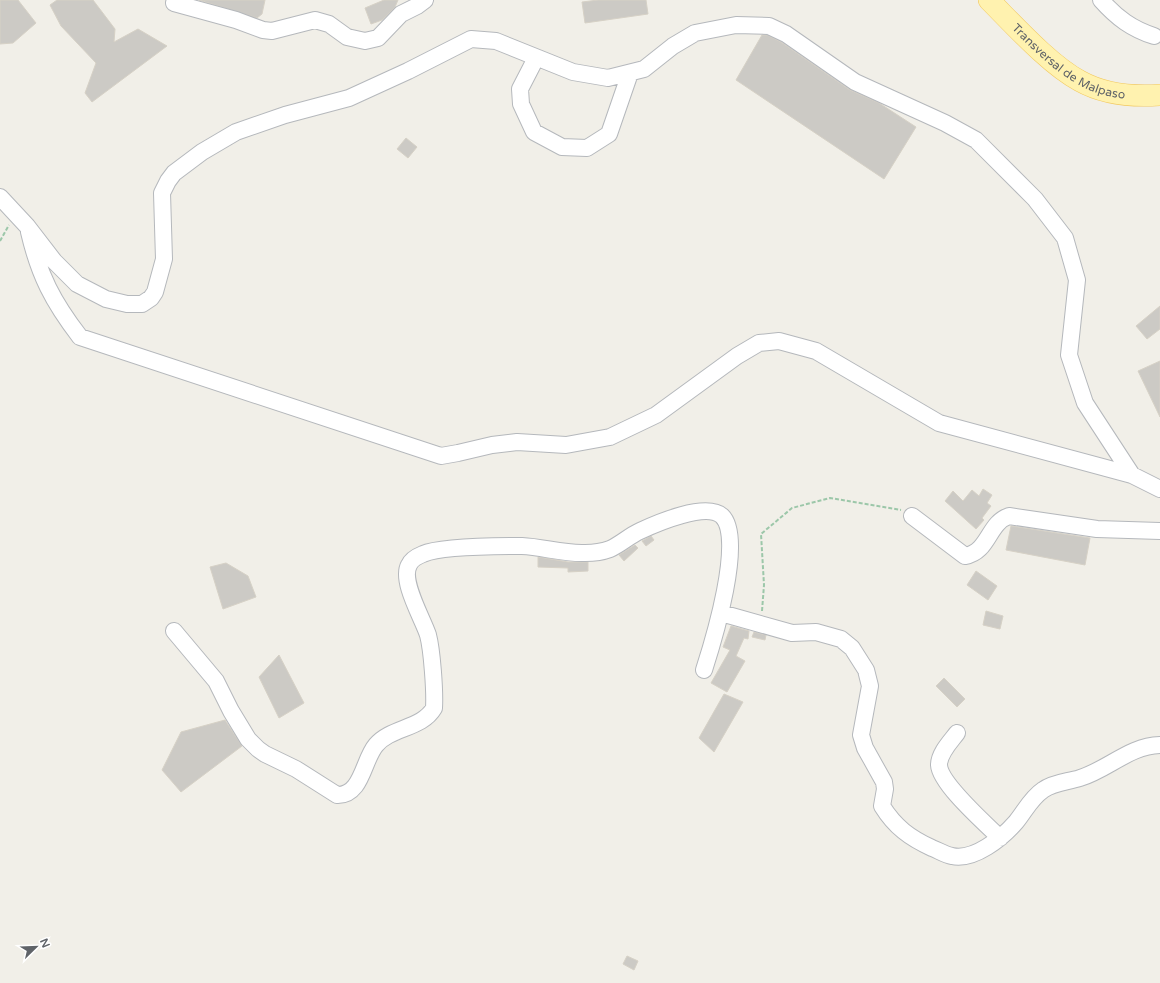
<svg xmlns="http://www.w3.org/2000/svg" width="1160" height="983" viewBox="0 0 1160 983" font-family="'Varela Round',sans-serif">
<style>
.building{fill:#cccac5;stroke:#d6d1c6}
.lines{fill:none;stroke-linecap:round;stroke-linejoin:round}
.minor-casing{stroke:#b5b8bc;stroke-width:18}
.major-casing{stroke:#f2c960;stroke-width:22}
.path{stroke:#9cc7a9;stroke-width:2;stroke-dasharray:4 2;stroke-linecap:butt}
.minor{stroke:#fff;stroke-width:16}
.major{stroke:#fff2af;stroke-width:21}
.labels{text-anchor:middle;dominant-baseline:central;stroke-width:4;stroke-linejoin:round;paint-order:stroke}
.street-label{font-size:12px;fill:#5f6368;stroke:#fff}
</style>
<rect width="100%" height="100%" fill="#f1efe8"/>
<path class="building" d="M0,0H18L36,23L13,43L0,44Z
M57,0H93L115,29L114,42L138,29L167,46L92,102L85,93L96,63L61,26L50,5Z
M199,0H265L262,14L257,18Z
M384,0H398L395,7L382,20L371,24L365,8Z
M598,0H646L648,14L585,23L582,2Z
M762,35H767L781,42L850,90L879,103L916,127L884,179L736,80Z
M406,138L417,147L408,158L397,149Z
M1160,306V329L1147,339L1136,326Z
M1160,361V417L1138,371Z
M983,489L992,495L987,503L991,506L982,518L984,520L976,529L945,501L953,491L963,501L972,490L979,496Z
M1011,526L1090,538L1085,565L1006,550Z
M651,536L654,540L646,546L642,541Z
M635,545L638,548L624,561L619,555Z
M538,557L568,562H588V571L568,572V568L538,567Z
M226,563L248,576L256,597L223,609L210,567Z
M976,571L997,586L988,600L967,585Z
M986,611L1003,616L1000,629L983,625Z
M731,626L749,631L748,639L744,638L736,656L745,661L727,692L711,683L730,650L723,647Z
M754,632L766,635L765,640L752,637Z
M279,655L304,703L279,718L259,677Z
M944,678L965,699L957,707L936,686Z
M724,694L743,702L714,752L699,738Z
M225,720L242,746L181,792L162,770L181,732Z
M627,956L638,961L634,970L623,964Z"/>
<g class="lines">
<defs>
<path id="minor" d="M1101,0C1117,18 1132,29 1154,36
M174,3L236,20L263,30L272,31L315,20L329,24L347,37L365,41L378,38L401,14L417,6L425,0
M536,58L520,89L521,104L534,132L562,147L587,148L609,134L630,73
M0,197L27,226L54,261L77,284L106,299L127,304H142L151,298L155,292L164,259L162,193L168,181L174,173L202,152L236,132L285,115L349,98L408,71L471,39L496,41L573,72L608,78L644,69L673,46L695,33L736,25L769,26L786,34L855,82L945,123L976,140L1035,199L1065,238L1077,280L1069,355L1085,403L1132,475
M29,232C39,275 53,302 80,337L441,456L458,453L492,445L517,442L566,445L610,437L656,415L737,356L759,343L779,341L816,351L939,423L1132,475L1160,489
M912,516L965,556C989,552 988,523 1009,516L1097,529L1160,531
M721,613L792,633L816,632L841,639L852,648L866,670L870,686L861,735L865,748L884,782L885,789L882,806C895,827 910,838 932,848C938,850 945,855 952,856C974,861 1002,838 1016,822C1025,811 1031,798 1043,790C1054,782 1068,782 1080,778C1109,769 1129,746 1160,745
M174,631L216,681L231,711L248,739L258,749L265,754L296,769L337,795C362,796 363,760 376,745C391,727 422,729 434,708C435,691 432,650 428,635C423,619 400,581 409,565C411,560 418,556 423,554C441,546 501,546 522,546C543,547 564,554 585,553C593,553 602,552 610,549C621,544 629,536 640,531C657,523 706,502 722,516C745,538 713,642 704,670
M957,733C951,741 939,753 939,765C940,784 986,824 1000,838"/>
<g id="major">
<path id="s1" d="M989,0C1014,25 1050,65 1080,81C1105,95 1132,97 1160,95"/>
</g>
</defs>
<use href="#minor" class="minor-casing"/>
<use href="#major" class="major-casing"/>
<path class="path" d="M0,241L9,225
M762,611L764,585L761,534L792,508L830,498L901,510"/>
<use href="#minor" class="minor"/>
<use href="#major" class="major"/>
</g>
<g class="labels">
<g class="street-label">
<text stroke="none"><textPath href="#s1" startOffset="103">Transversal de Malpaso</textPath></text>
</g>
</g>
<g transform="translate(36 947) rotate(67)" stroke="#ffffff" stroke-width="3" paint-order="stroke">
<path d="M0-3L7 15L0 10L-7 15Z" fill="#5f6368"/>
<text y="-6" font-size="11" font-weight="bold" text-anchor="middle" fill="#5f6368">N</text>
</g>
</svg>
